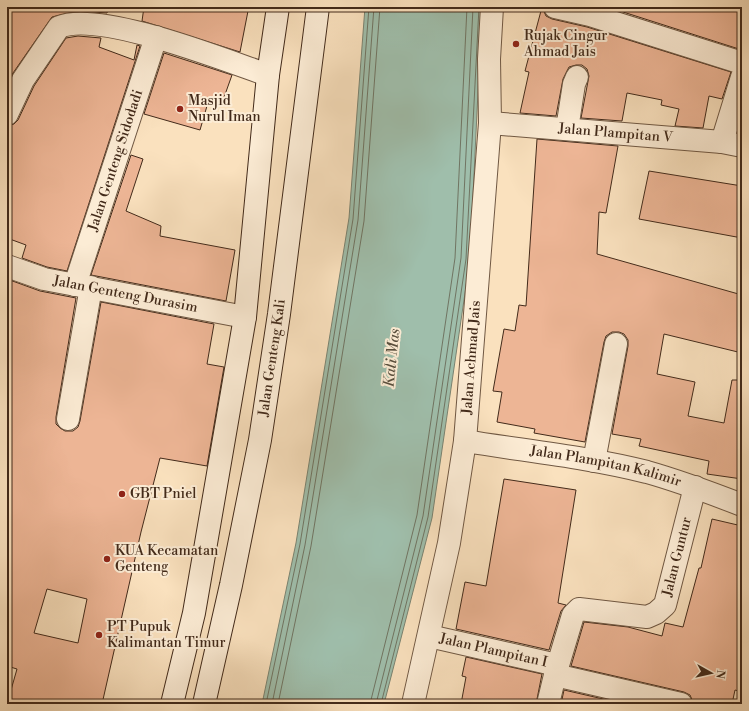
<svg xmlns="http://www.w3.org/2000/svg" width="749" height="711" viewBox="0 0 749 711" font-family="'Libre Bodoni',serif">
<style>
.water{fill:#9fbeab;stroke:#7a8371}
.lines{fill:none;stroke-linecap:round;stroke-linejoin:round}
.shore{stroke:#707462;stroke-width:1}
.building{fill:#edb595;stroke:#422a1a;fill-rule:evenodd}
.minor-casing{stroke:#705843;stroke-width:24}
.tertiary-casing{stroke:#705843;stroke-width:24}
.secondary-casing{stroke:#422a1a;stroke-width:24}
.minor{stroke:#fcecd5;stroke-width:22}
.tertiary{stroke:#fcecd5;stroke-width:22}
.secondary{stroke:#fcecd5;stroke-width:22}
.poi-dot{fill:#8f2418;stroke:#fcecd5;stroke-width:1.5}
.labels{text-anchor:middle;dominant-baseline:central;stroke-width:4;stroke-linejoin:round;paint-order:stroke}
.poi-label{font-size:14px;fill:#422a1a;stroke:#fcecd5;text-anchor:start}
.street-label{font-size:14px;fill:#422a1a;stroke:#fcecd5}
.water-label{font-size:15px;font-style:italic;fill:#594f3e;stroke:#fcecd5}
</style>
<rect width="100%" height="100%" fill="#fae1be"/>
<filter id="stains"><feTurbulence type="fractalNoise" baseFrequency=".005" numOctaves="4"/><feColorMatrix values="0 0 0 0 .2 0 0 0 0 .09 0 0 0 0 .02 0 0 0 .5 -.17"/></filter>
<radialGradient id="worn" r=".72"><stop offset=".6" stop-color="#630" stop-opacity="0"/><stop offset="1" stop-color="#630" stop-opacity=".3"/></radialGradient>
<path class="water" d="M365,7H482L470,259L432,518L384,704H262L296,543L349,218Z"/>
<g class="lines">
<path class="shore" d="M266,704L300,544L353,219L369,7
M272,704L305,545L358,220L374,7
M278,704L311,546L364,221L380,7
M370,704L417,515L455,258L467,7
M376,704L423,516L461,258L473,7
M381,704L428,517L466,259L479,7"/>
</g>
<path class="building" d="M7,7H109L107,13L78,11L52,17L13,73L7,85Z
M144,7H231L248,11L240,52L142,21Z
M542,7L546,16L552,19L587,27L731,72L722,99L709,96L703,128L675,126L679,109L661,105L662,100L627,93L622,121L581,118L589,76L587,69L582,65H576L569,67L563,79L556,116L520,113L529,72L525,71Z
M622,7H742V50L620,11Z
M78,36L101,38L99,47L134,60L137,45L140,46L67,271L47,267L22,258L26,245L7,238V126L14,124L18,120L34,86L66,38Z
M164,53L232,75L222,103L209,99L200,130L144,114Z
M537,139L618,146L606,213L599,212L597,254L742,295V353L664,334L657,374L695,382L688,416L724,423L732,380H742V479L707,474L709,461L639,446L641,439L612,434L628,346V340L624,334L619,332H612L606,336L604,342L585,442L534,433L535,429L497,422L502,392L493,391L504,329L515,331L519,305L526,306Z
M131,155L143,159L126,211L161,226L160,236L235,250L226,301L91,275Z
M649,171L742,186V238L639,219Z
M7,279L40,291L76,298L56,417V424L60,428L65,431H73L78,427L80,421L101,302L214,324L207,364L224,367L207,466L160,458L141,532L102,704H7L17,669L7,666ZM47,589L87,599L78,643L34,633Z
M504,479L576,490L558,603L566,605L561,611L549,650L456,629L465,582L486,586Z
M712,519L742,526V692L735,690L732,704H701L693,702L690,695L684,692L571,666L584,622L628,627L662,636L665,623L683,627L699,568H701Z
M466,657L542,674L536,704H461L466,677L462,676Z
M564,690L625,704H561Z"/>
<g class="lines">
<defs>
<g id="minor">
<path d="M555,7L590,15L742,63"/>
<path d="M7,114L23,80L59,27C99,10 224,60 268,75"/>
<path id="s1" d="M490,123L722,142L742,146"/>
<path d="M567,129L574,84L577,77"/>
<path d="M722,142L742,77"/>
<path id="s2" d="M7,266L44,279L245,317"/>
<path id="s3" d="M75,285L156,37"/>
<path d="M68,419L91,287"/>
<path id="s4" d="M465,441C526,451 588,457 647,472C679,481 711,493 742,505"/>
<path d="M594,461L616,344"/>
<path id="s5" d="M429,636L557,665"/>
<path d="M555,675L681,704"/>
<path id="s6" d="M548,704L555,675L573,615L579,609L647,617L656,613L665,605L695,487"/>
</g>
<g id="tertiary">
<path id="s7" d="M413,704L449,543L465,441L490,123L489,59L492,7"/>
</g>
<g id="secondary">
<path d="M172,704L194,613L245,317L268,75L278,7"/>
<path id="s8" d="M204,704L231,585L260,440L279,314L318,7"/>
</g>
</defs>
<use href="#minor" class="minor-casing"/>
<use href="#tertiary" class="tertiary-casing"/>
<use href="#secondary" class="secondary-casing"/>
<use href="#minor" class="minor"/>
<use href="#tertiary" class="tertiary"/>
<use href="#secondary" class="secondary"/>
</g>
<g class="poi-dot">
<circle cx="516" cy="44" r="4"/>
<circle cx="180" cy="109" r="4"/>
<circle cx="122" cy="494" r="4"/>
<circle cx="107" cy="559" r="4"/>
<circle cx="99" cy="635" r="4"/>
</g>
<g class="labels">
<g class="poi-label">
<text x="524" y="36">Rujak Cingur<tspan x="524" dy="16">Ahmad Jais</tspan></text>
<text x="188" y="101">Masjid<tspan x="188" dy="16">Nurul Iman</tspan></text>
<text x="130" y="494">GBT Pniel</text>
<text x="115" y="551">KUA Kecamatan<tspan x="115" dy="16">Genteng</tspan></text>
<text x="107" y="627">PT Pupuk<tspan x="107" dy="16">Kalimantan Timur</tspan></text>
</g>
<g class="street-label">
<text stroke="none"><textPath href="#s1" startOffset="126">Jalan Plampitan V</textPath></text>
<text stroke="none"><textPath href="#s3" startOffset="131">Jalan Genteng Sidodadi</textPath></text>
<text stroke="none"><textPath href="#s2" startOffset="122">Jalan Genteng Durasim</textPath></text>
<text stroke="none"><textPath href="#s8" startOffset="353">Jalan Genteng Kali</textPath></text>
<text stroke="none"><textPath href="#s7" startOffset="352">Jalan Achmad Jais</textPath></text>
<text stroke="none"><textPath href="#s4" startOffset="143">Jalan Plampitan Kalimir</textPath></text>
<text stroke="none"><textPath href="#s6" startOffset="241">Jalan Guntur</textPath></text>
<text stroke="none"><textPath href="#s5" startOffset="66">Jalan Plampitan I</textPath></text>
</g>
<g class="water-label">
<text transform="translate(392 358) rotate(-84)">Kali Mas</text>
</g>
</g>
<rect width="749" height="711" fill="none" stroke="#fae1be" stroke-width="24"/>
<rect x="8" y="8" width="733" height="695" fill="none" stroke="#422a1a" stroke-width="2"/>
<rect x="12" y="12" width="725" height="687" fill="none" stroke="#422a1a"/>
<g transform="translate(711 673) rotate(98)" stroke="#fcecd5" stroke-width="3" paint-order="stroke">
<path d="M0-3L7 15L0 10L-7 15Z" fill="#422a1a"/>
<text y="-6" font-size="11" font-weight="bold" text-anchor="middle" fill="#422a1a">N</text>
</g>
<rect width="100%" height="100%" filter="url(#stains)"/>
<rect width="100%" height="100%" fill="url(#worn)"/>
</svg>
